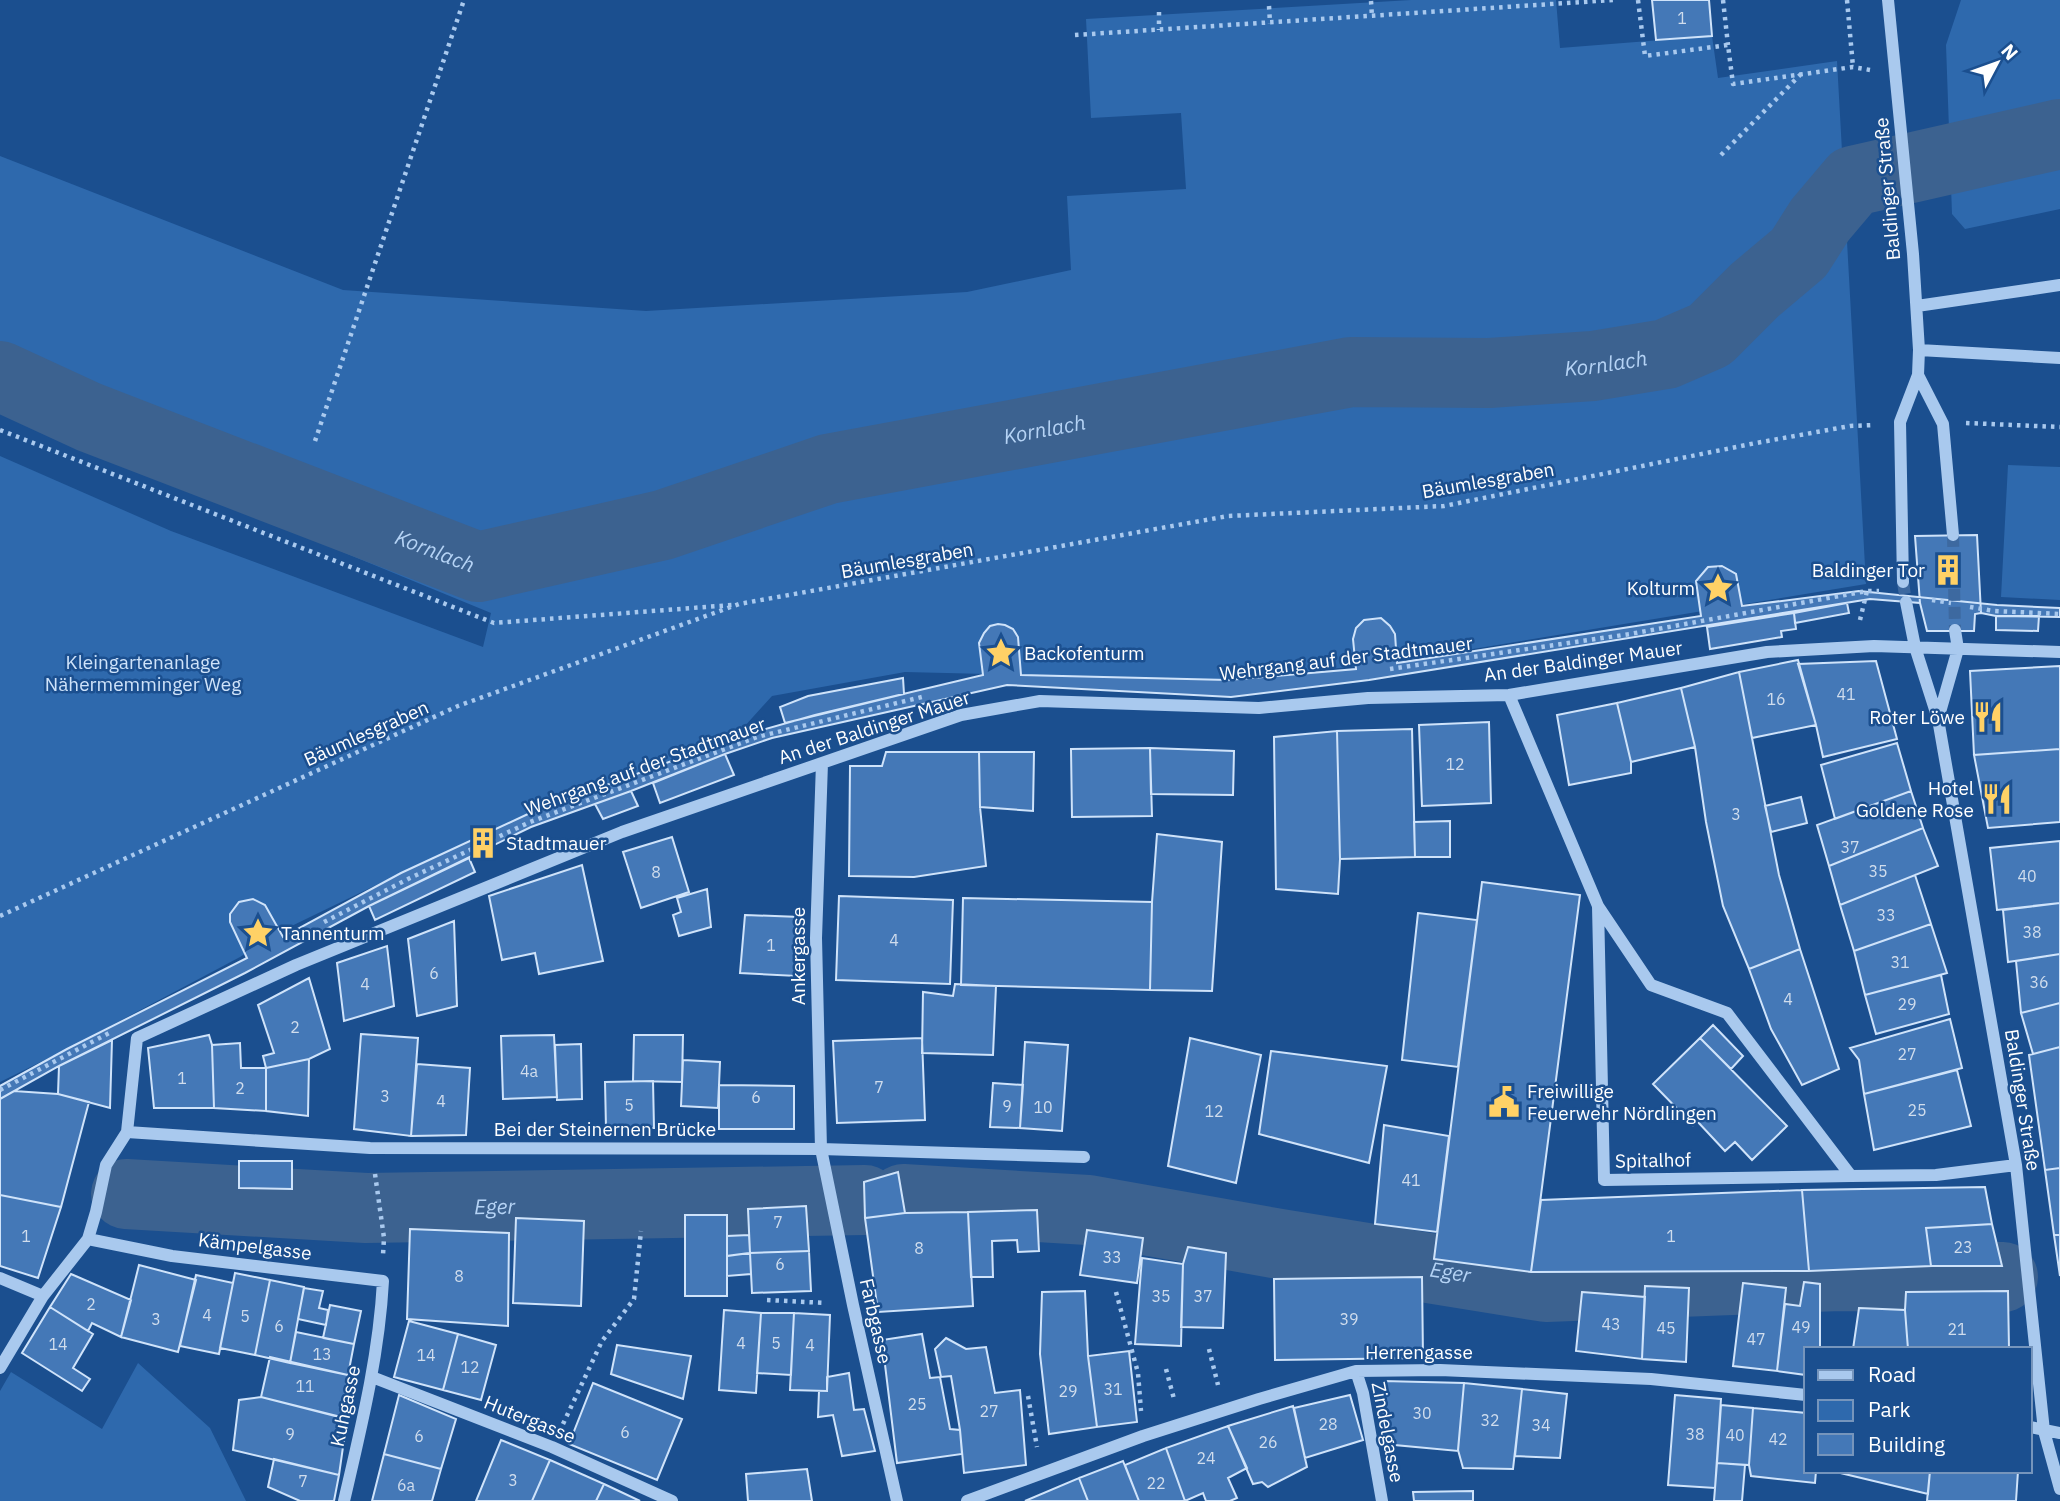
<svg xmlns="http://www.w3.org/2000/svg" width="2060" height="1501" viewBox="0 0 2060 1501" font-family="'IBM Plex Sans',sans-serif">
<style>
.green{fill:#2e69ad}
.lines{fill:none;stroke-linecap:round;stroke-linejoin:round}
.river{stroke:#3c6290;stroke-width:70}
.building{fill:#4478b7;stroke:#cfe3fa;stroke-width:2}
.minor-tunnel{stroke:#3d69a0;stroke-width:12;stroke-dasharray:12 6;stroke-linecap:butt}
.path{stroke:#a9c9ee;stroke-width:4.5;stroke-dasharray:3.5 5;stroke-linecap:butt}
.minor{stroke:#a9c9ee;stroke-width:12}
.labels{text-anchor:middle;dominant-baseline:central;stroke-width:5;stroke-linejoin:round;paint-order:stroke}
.number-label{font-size:16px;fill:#d0dded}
.street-label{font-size:19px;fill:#fff;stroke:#1b4f8f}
.poi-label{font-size:19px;fill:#fff;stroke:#1b4f8f;text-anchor:end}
.park-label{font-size:19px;fill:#cfe3fa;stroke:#1b4f8f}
.water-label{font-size:21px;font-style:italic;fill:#b5d3f5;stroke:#1b4f8f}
</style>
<rect width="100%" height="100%" fill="#1b4f8f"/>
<path class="green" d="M1411,0H1556L1560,48L1712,36L1718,78L1837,61L1866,584L1394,662L1228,680L905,672L772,696L734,738L528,814L401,873L275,934L240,957L67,1049L0,1082V456L171,531L483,647L491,613L0,411V156L343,290L646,311L967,292L1071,270L1067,196L1186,189L1181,113L1091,118L1086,19Z
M1961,0H2060V209L1965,229L1952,214L1946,45Z
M2008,465L2060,467V600L2001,597Z
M138,1363L210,1428L246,1501H0V1391L11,1372L102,1429Z"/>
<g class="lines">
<g class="river">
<path id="s1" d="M0,376L89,417L478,567L663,525L828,469L1351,372L1489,373L1593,366L1666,354L1710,335L1755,290L1799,253L1820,220L1853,181L2060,134"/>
<path id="s2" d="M126,1194L366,1208L865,1200"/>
<path id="s3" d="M903,1199L1088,1210L1280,1244L1546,1287L1840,1276L2003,1277"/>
</g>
</g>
<path class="building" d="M1652,0H1709L1712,36L1656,40Z
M1977,535L1981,613L1975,614L1974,631H1927L1920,603L1915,536Z
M1722,566L1736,574L1742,606L1859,591L1997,605L2060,608V617L1996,616L1981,613L1975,614L1974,631H1927L1920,603L1870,599L1369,680L1231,697L1007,685L772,738L725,754L631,791L531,827L369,906L245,973L59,1066L0,1099V1086L67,1049L247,958L230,922V914L239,902L253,899L265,905L283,937L401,873L528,814L734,738L815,715L983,675L979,643L984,633L990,626L998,624L1005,625L1013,629L1018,637L1021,675L1228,680L1356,669L1353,639L1356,628L1364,620L1381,618L1390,626L1395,634L1397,663L1701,616L1696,581L1708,567Z
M1847,603L1849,613L1795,623L1794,613Z
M1794,613L1796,629L1781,631L1782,637L1710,649L1707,627Z
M1996,616H2039L2038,631L1996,630Z
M1798,660L1816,725L1752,738L1739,672Z
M1876,661L1897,739L1823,757L1816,725L1798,664Z
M2060,666V749L1974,755L1970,671Z
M1739,672L1779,875L1800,949L1749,969L1723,906L1706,822L1695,747L1681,688Z
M903,678L904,694L785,723L780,707L808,696Z
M1681,688L1695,747L1631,762L1617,703Z
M1617,703L1631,762V773L1569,785L1557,715Z
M1489,722L1491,803L1422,806L1419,725Z
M1412,729L1415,857L1340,859L1337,731Z
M1337,731L1340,859L1338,894L1276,889L1274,737Z
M1897,743L1911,791L1835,819L1821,765Z
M1150,748L1152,816L1072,817L1071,749Z
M1150,748L1234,751L1233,795L1151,794Z
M2060,749V822L1988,828L1974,755Z
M886,752H979L980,807L986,866L914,877L849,876L850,766H882Z
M979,752H1034L1033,811L980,807Z
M725,754L734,775L660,803L653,783Z
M631,791L638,806L603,819L595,804Z
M1911,791L1923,828L1829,866L1817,825Z
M1801,797L1807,823L1771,832L1765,806Z
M1450,821V857H1415L1414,822Z
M1923,828L1938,866L1840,905L1829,866Z
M1157,834L1222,842L1212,991L1150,990L1152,902Z
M672,837L689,892L641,908L623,852Z
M2060,841V903L1997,910L1990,848Z
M469,858L475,872L375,920L369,906Z
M582,865L603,961L539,974L535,953L502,960L489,896Z
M1915,875L1931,924L1854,951L1840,905Z
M1482,882L1580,895L1531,1272L1434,1259Z
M707,889L711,927L679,936L673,915L681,912L677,898Z
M839,896L953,900L950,984L836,980Z
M963,898L1152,902L1150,990L961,985Z
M2060,903V954L2008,962L2003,910Z
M1418,913L1477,920L1458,1067L1402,1060Z
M745,915L800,917L797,976L740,973Z
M454,921L457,1006L417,1016L408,939Z
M1931,924L1947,973L1865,995L1854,951Z
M387,946L394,1006L344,1021L337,963Z
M1800,949L1839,1069L1802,1085L1771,1029L1749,969Z
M2060,954V1003L2021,1013L2016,961Z
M1941,975L1949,1014L1876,1034L1865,995Z
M309,978L330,1049L309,1059L266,1068L263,1056L274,1053L258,1005Z
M955,984L996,986L993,1055L922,1053L923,992L953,996Z
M2060,1003V1047L2033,1054L2021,1013Z
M1950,1019L1962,1068L1864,1094L1859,1060L1850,1048Z
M1713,1025L1743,1056L1731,1069L1700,1038Z
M361,1034L418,1038L411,1136L354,1129Z
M209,1035L212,1045L214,1108H154L148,1048Z
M554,1035L557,1097L503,1099L501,1036Z
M634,1035H683L682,1082L633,1081Z
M922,1038L925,1120L837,1123L833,1041Z
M1190,1038L1261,1055L1236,1183L1168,1166Z
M1700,1038L1787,1126L1752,1160L1735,1142L1725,1151L1697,1121L1693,1125L1653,1084Z
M112,1040L110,1108L58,1094L59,1066Z
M1025,1042L1068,1045L1062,1131L1020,1128Z
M240,1043L241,1068H266V1111L214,1108L212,1045Z
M581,1044L582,1099L557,1100L555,1045Z
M2060,1047V1168L2045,1170L2029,1055Z
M1271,1051L1387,1066L1369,1163L1259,1134Z
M309,1059L308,1116L266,1111V1068Z
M683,1060L720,1062L718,1108L681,1106Z
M417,1064L470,1068L466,1135L411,1136Z
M1957,1070L1971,1126L1874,1150L1864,1094Z
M653,1081L654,1128H606L605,1082Z
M993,1083L1023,1085L1020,1128L990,1127Z
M719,1085L794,1086V1129H719Z
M14,1091L58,1094L89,1102L61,1207L0,1195V1099Z
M1384,1125L1449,1136L1437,1232L1375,1224Z
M239,1161H292V1189L239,1188Z
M2060,1168V1235H2054L2045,1170Z
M898,1172L905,1213L865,1218L864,1182Z
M1985,1187L1992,1224L1926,1228L1931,1266L1809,1271L1802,1190Z
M1802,1190L1809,1271L1531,1272L1541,1200Z
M0,1195L61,1207L38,1278L0,1266Z
M806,1206L809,1251L750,1253L748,1209Z
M1037,1210L1039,1251L1018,1252L1017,1240L992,1241L993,1277H971L968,1212Z
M968,1212L973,1306L878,1312L865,1218L905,1213Z
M685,1215H727V1296H685Z
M516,1218L584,1221L581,1306L513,1303Z
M1992,1224L2002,1266H1931L1926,1228Z
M410,1229L509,1233L508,1326L407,1319Z
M1087,1230L1143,1238L1137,1283L1080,1275Z
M749,1235L750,1253L727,1256V1236Z
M2054,1235H2060V1276Z
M1188,1247L1226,1253L1223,1328L1181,1327L1183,1264Z
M809,1251L811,1291L752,1293L750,1253Z
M750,1253L751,1274L727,1276V1256Z
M1142,1258L1183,1264L1181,1346L1135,1344Z
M139,1265L196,1280L178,1352L121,1337Z
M235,1273L270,1280L255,1355L220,1348Z
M71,1274L131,1300L121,1337L92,1323L88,1331L50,1307Z
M196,1275L233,1283L219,1354L180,1346Z
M1422,1277L1423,1358L1275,1360L1274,1279Z
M270,1280L304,1287L290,1363L255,1355Z
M1804,1282L1820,1284V1349H1806V1375L1777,1371L1785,1304L1800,1306Z
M1743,1283L1786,1288L1777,1371L1733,1366Z
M1645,1286L1689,1288L1686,1362L1642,1359Z
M304,1288L323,1291L319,1308L328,1310L326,1325L298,1319Z
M1085,1291L1088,1356L1097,1427L1049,1434L1040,1354L1042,1292Z
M2008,1291L2009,1349H1908L1905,1310L1906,1292Z
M1582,1292L1645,1297L1642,1359L1576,1351Z
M330,1305L361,1311L354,1344L323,1338Z
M50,1307L93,1334L73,1368L90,1379L82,1391L22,1353Z
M1859,1308L1905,1310L1908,1349H1853Z
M724,1310L761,1313L756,1393L719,1390Z
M761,1313H794L791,1375L757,1373Z
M794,1313L830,1315L827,1391L790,1390Z
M409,1321L458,1334L443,1390L394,1377Z
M296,1332L354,1344L348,1375L290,1363Z
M458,1334L496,1345L481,1400L443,1390Z
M922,1334L930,1378L940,1377L950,1429L960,1430L962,1454L897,1463L882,1340Z
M946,1338L966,1349L986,1347L995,1393L1020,1390L1026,1465L964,1473L960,1430L951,1376L941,1377L935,1349Z
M617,1345L691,1356L683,1399L611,1374Z
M1129,1351L1137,1422L1097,1427L1088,1356Z
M270,1357L348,1375L341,1417L261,1397Z
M849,1373L854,1410L864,1409L875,1451L842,1456L833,1415L818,1417L819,1391H827V1377Z
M1383,1381L1464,1383L1458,1451L1384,1444Z
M593,1383L682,1419L657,1480L569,1444Z
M1464,1383L1522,1389L1513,1469L1463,1468L1458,1450Z
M1522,1389L1567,1394L1560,1458L1515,1456Z
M399,1395L456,1419L441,1469L384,1454Z
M1350,1395L1363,1440L1305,1458L1294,1408Z
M1675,1395L1721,1399L1715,1488L1668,1485Z
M261,1397L347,1419L339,1475L233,1450L239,1400Z
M1721,1405L1753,1408L1749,1465L1717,1463Z
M1293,1406L1307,1467L1268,1487L1262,1482L1253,1484L1228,1426Z
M1753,1408L1806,1413V1471H1816L1815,1483L1751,1476L1749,1465Z
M1228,1426L1247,1468L1228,1478L1237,1498L1230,1501H1206L1203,1493L1185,1501L1166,1448Z
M501,1440L550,1460L532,1501H476Z
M1166,1448L1185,1501H1139L1125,1465Z
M384,1454L441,1469L432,1501H372Z
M274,1459L339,1475L334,1501H300L268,1487Z
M550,1460L604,1484L596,1501H532Z
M1123,1461L1139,1501H1088L1079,1478Z
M1717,1463L1745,1465L1742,1501H1714Z
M807,1469L812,1501H748L746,1474Z
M1832,1471H1930L1928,1494Z
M1930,1471H2018L2016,1501H1927Z
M1079,1478L1088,1501H1025Z
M604,1484L640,1501H596Z
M1473,1491V1501H1414L1413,1492Z"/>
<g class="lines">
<path class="minor-tunnel" d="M1953,535L1955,630
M1903,582L1906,602"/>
<path class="path" d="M1638,0L1645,56L1728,45L1733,84L1853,67L1870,70
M1723,0L1728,45
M1847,0L1853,67
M1371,1L1372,17
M1269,6L1270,23
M1159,12V30
M1075,35L1613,0
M1721,155L1801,74
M1966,423L2060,427
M0,430L494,623L732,605
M315,441L464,0
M1932,600L1951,603
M1970,607L1994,611L2060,614
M1860,620L1867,591
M1390,669L1630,634L1867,591H1879
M0,916L458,706L739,604L1228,516L1444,506L1756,443L1850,426L1874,425
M324,922L410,878L530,822L757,737L926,696
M0,1090L111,1032
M375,1174L384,1238L383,1255
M1116,1292L1138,1373L1141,1411
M767,1300L826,1303
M1209,1349L1218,1385
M1166,1369L1174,1399
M1028,1396L1037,1447
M563,1424L602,1341L634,1299L641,1231"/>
<path class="minor" d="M1888,0L1913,254L1919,350L1918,375L1900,422L1903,582
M1917,306L2060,285
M1919,350L2060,358
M1918,375L1943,424L1953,535
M1906,602L1915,647L1938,719L2016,1165L2044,1431L2060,1489
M1509,695L1598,906L1651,985L1727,1013L1851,1176L1936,1175L2016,1165
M1938,719L1958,649L1955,630
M822,763L816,938L821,1149L853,1305L897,1501
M1598,906L1604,1180L1851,1176
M127,1132L370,1148L821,1149L1084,1157
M88,1239L172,1256L383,1281C379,1356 361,1428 344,1501
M0,1278L43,1296
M0,1368L43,1296L88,1239L96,1212L106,1165L127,1132L137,1038L296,965L622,832L961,715L1040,701L1259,708L1368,698L1509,695L1767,652L1874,646L2060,652
M1356,1371L1363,1393L1382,1501
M372,1377L552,1447L672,1501
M2030,1427L2060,1433
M967,1501L1143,1436L1259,1399L1356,1371L1440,1370L1651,1379L1806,1395"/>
</g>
<defs>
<symbol id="building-bare" viewBox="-9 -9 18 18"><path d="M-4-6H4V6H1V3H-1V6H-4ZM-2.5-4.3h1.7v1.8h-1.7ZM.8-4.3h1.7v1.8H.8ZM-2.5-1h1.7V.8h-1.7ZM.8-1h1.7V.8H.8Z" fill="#ffd166" stroke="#1b4f8f" stroke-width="2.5" paint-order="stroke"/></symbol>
<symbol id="sight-bare" viewBox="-9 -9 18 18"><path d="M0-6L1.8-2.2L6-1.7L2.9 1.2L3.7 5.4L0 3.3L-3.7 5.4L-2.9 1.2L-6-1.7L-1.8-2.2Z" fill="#ffd166" stroke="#1b4f8f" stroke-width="2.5" paint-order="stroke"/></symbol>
<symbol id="restaurant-bare" viewBox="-9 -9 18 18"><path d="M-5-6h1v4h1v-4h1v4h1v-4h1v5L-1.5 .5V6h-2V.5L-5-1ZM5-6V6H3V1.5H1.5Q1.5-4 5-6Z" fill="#ffd166" stroke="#1b4f8f" stroke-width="2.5" paint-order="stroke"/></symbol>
<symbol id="civic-bare" viewBox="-9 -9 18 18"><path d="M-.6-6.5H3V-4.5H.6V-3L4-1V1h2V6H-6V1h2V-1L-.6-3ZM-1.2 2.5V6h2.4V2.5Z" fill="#ffd166" stroke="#1b4f8f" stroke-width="2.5" paint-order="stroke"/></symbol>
</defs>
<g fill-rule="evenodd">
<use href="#building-bare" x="1926" y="548" width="44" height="44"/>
<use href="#sight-bare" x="1696" y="566" width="44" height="44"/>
<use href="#sight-bare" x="979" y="631" width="44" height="44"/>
<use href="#restaurant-bare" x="1966" y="695" width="44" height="44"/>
<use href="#restaurant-bare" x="1975" y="777" width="44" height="44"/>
<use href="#building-bare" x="461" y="821" width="44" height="44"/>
<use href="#sight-bare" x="236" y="911" width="44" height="44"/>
<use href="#civic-bare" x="1482" y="1080" width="44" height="44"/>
</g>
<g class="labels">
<g class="number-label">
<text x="1682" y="18">1</text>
<text x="1846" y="694">41</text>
<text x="1776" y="699">16</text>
<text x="1455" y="764">12</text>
<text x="1736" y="814">3</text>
<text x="1850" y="847">37</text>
<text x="1878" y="871">35</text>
<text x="656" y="872">8</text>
<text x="2027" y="876">40</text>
<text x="1886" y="915">33</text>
<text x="2032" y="932">38</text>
<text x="894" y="940">4</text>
<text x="771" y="945">1</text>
<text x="1900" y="962">31</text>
<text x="434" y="973">6</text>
<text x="2039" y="982">36</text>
<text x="365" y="984">4</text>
<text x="1788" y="999">4</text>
<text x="1907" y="1004">29</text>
<text x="295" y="1027">2</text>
<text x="1907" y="1054">27</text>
<text x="529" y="1071">4a</text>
<text x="182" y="1078">1</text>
<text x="879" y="1087">7</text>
<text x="240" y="1088">2</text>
<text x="385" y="1096">3</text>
<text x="756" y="1097">6</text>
<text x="441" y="1101">4</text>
<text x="629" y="1105">5</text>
<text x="1007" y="1106">9</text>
<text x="1043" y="1107">10</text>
<text x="1917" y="1110">25</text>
<text x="1214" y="1111">12</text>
<text x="1411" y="1180">41</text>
<text x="778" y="1222">7</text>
<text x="26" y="1236">1</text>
<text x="1671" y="1236">1</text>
<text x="1963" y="1247">23</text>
<text x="919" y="1248">8</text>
<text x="1112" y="1257">33</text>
<text x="780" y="1264">6</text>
<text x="459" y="1276">8</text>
<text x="1161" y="1296">35</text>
<text x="1203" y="1296">37</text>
<text x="91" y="1304">2</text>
<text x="207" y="1315">4</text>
<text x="245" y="1316">5</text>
<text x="156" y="1319">3</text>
<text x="1349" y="1319">39</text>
<text x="1611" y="1324">43</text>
<text x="279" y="1326">6</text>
<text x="1801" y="1327">49</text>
<text x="1666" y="1328">45</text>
<text x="1957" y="1329">21</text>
<text x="1756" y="1339">47</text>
<text x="741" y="1343">4</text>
<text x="776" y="1343">5</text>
<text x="58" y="1344">14</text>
<text x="810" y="1345">4</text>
<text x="322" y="1354">13</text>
<text x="426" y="1355">14</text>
<text x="470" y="1367">12</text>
<text x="305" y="1386">11</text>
<text x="1113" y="1389">31</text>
<text x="1068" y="1391">29</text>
<text x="917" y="1404">25</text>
<text x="989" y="1411">27</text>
<text x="1422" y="1413">30</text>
<text x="1490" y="1420">32</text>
<text x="1328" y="1424">28</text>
<text x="1541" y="1425">34</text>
<text x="625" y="1432">6</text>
<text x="290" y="1434">9</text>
<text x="1695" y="1434">38</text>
<text x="1735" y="1435">40</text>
<text x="419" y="1436">6</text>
<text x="1778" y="1439">42</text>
<text x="1268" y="1442">26</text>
<text x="1206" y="1458">24</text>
<text x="513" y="1480">3</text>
<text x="303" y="1481">7</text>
<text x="1156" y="1483">22</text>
<text x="406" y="1485">6a</text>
</g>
<g class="street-label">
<text transform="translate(1887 189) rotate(-95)">Baldinger Straße</text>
<text transform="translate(1488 480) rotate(-10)">Bäumlesgraben</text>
<text transform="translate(907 560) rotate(-10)">Bäumlesgraben</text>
<text transform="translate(1346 658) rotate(-7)">Wehrgang auf der Stadtmauer</text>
<text transform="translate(1583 661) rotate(-8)">An der Baldinger Mauer</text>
<text transform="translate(874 727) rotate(-18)">An der Baldinger Mauer</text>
<text transform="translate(366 733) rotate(-24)">Bäumlesgraben</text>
<text transform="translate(645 766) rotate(-20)">Wehrgang auf der Stadtmauer</text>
<text transform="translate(798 956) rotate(-90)">Ankergasse</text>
<text transform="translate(2023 1100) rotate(81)">Baldinger Straße</text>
<text x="605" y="1129">Bei der Steinernen Brücke</text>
<text transform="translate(1653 1160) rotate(-1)">Spitalhof</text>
<text transform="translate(255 1246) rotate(7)">Kämpelgasse</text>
<text transform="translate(876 1321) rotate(77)">Farbgasse</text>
<text x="1419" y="1352">Herrengasse</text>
<text transform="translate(345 1406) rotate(-78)">Kuhgasse</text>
<text transform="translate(530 1419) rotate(22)">Hutergasse</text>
<text transform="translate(1388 1432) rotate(79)">Zindelgasse</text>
</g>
<g class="poi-label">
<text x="1925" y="570">Baldinger Tor</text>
<text x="1695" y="588">Kolturm</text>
<text x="1024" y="653" text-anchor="start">Backofenturm</text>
<text x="1965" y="717">Roter Löwe</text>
<text x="1974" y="788">Hotel<tspan x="1974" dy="22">Goldene Rose</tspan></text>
<text x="506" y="843" text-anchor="start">Stadtmauer</text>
<text x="281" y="933" text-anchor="start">Tannenturm</text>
<text x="1527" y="1091" text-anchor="start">Freiwillige<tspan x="1527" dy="22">Feuerwehr Nördlingen</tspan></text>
</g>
<g class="park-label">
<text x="143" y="662">Kleingartenanlage<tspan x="143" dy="22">Nähermemminger Weg</tspan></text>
</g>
<g class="water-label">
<text stroke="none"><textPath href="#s1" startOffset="1666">Kornlach</textPath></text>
<text stroke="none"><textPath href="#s1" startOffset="1099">Kornlach</textPath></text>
<text stroke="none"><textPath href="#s1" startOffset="469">Kornlach</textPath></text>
<text stroke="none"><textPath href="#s2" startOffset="369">Eger</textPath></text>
<text stroke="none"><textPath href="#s3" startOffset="553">Eger</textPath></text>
</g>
</g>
<rect x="1804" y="1347" width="228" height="126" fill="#1b4f8f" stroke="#7695bc" stroke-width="2"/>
<rect x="1818" y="1370" width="35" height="10" fill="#a9c9ee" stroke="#7695bc" stroke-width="2"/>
<text x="1868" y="1382" font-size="21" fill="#ffffff">Road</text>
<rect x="1818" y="1400" width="35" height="21" fill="#2e69ad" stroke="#7695bc" stroke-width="2"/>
<text x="1868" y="1417" font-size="21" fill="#ffffff">Park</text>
<rect x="1818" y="1434" width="35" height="21" fill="#4478b7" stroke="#7695bc" stroke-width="2"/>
<text x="1868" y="1452" font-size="21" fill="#ffffff">Building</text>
<g transform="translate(1997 63) rotate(49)" stroke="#1b4f8f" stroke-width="5" paint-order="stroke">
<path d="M0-5L12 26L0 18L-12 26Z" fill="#ffffff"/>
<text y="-10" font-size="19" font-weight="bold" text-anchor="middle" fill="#ffffff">N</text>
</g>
</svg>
